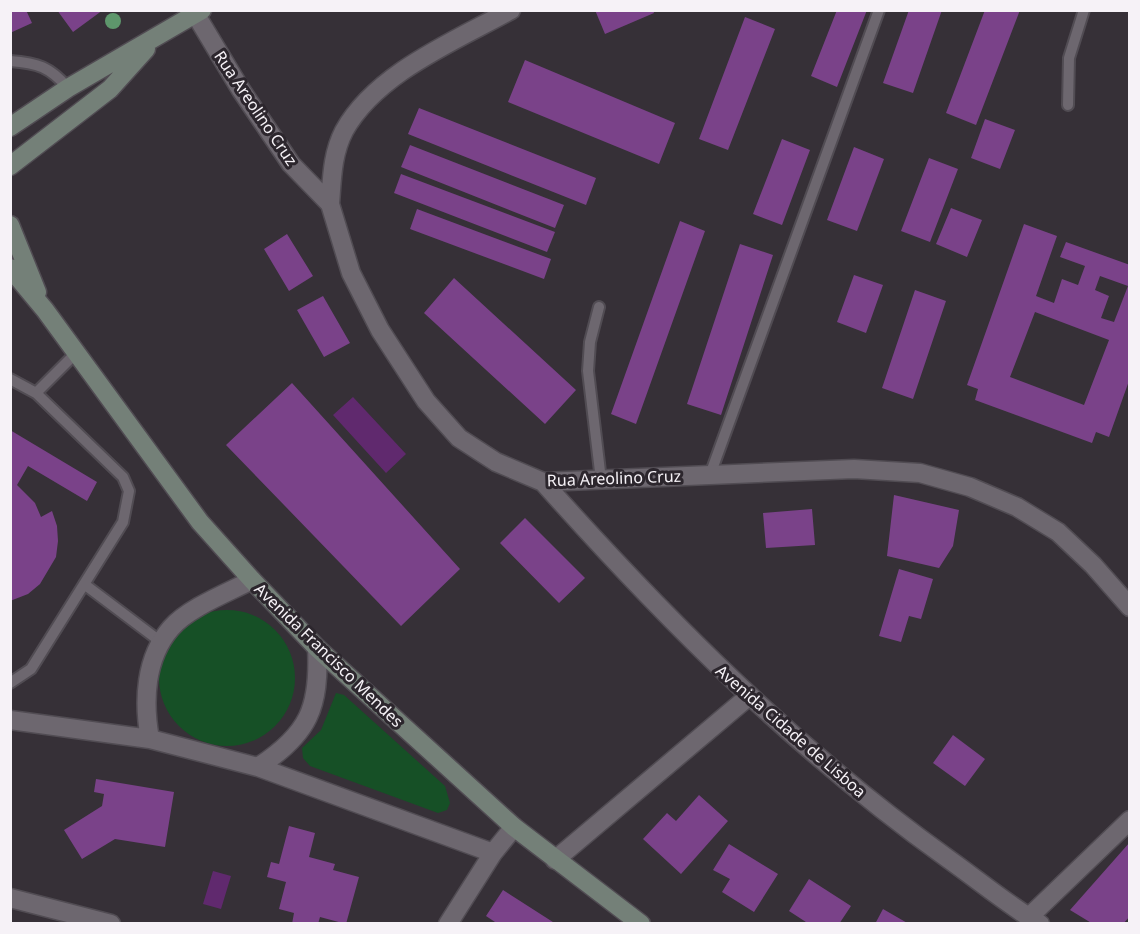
<svg xmlns="http://www.w3.org/2000/svg" width="1140" height="934" viewBox="0 0 1140 934" font-family="'Noto Sans',sans-serif">
<style>
.green{fill:#165026}
.water{fill:#60296e}
.building{fill:#7a4289;fill-rule:evenodd}
.lines{fill:none;stroke-linecap:round;stroke-linejoin:round}
.lane-casing{stroke:#514c53;stroke-width:14}
.street-casing{stroke:#514c53;stroke-width:21}
.secondary-casing{stroke:#514c53;stroke-width:21}
.lane{stroke:#6d676f;stroke-width:10}
.street{stroke:#6d676f;stroke-width:18}
.secondary{stroke:#748078;stroke-width:18}
.tree{fill:#5e976c}
.labels{text-anchor:middle;dominant-baseline:central;stroke-width:6;stroke-linejoin:round;paint-order:stroke}
.street-label{font-size:16px;fill:#f6f2f7;stroke:#2c262d}
</style>
<rect width="100%" height="100%" fill="#363037"/>
<path class="green" d="M159 678a68 68 0 1 1 136 0a68 68 0 1 1-136 0Z
M336,693L344,695L445,786L450,803L447,810L438,813L310,766L303,758L302,748L321,730Z"/>
<path class="water" d="M353,397L406,454L386,473L333,415Z
M213,871L231,876L221,909L203,904Z"/>
<path class="building" d="M10,10H26L32,23L10,33Z
M57,10H103L73,32Z
M595,10H653L654,13L605,34Z
M837,10H867L837,87L811,76Z
M909,10H942L913,93L883,83Z
M985,10H1020L976,125L946,113Z
M745,17L775,29L728,150L699,139Z
M525,60L675,123L659,164L508,102Z
M419,108L596,178L586,205L408,134Z
M985,119L1015,130L1000,169L971,158Z
M782,139L810,150L782,225L753,214Z
M410,145L564,205L555,228L401,167Z
M854,147L884,159L857,231L827,220Z
M929,158L958,169L930,242L901,231Z
M401,174L555,232L547,252L394,193Z
M951,208L982,220L967,257L936,244Z
M417,209L551,259L544,279L410,229Z
M680,221L705,231L636,424L611,414Z
M1024,224L1057,236L1036,296L1054,303L1062,279L1078,285L1085,266L1060,257L1066,242L1130,265V378L1109,437L1096,432L1092,443L975,400L978,389L967,385ZM1100,276L1128,286L1114,322L1101,318L1109,296L1095,290ZM1035,312L1109,340L1084,405L1010,377Z
M287,234L313,276L289,291L264,249Z
M740,244L773,255L721,415L687,404Z
M854,275L883,285L866,333L837,322Z
M454,278L576,390L545,424L424,313Z
M915,290L946,301L913,399L882,388Z
M323,296L350,343L324,357L297,310Z
M292,383L460,569L401,626L226,445Z
M10,430L97,482L87,501L28,466L17,485L35,503L41,517L52,511L57,526L58,541L56,557L40,584L28,594L10,601Z
M894,495L959,510L953,546L939,568L887,556Z
M812,509L815,545L766,548L763,513Z
M525,518L585,578L559,603L500,543Z
M899,569L933,579L921,619L909,616L901,642L879,636Z
M953,735L985,759L965,786L933,763Z
M96,779L174,792L165,847L115,839L82,859L64,830L102,806L104,794L94,792Z
M699,795L728,821L681,874L643,839L667,813L676,821Z
M289,826L315,833L309,857L335,864L333,870L359,877L346,924L320,917L318,924H292L294,913L279,909L286,882L267,877L271,862L279,864Z
M1130,842V916L1123,924H1093L1070,910Z
M729,844L778,874L754,912L722,892L730,879L713,870Z
M809,879L851,906L839,924H809L789,911Z
M503,890L556,924H498L486,916Z
M883,909L909,924H875Z"/>
<g class="lines">
<defs>
<path id="lane" d="M10,61C38,63 50,67 68,88
M1068,105L1069,58L1084,10
M599,307L590,342L588,371L601,480
M10,379L36,393L123,477L129,491L123,522L31,669L10,683
M36,393L76,353
M710,475L879,10
M84,584L161,642"/>
<path id="street" d="M196,15L241,90L291,164L330,204L351,273L380,330L426,401L459,438L496,462L543,482L854,469L920,473L970,487L1017,507L1058,532L1093,565L1130,607
M330,204C332,179 332,154 344,131C376,73 455,41 511,10
M543,482C667,621 796,750 947,858C978,880 1008,905 1040,924
M10,720L150,739L258,767L493,853
M150,739C143,701 145,658 171,628C188,608 229,592 252,580
M258,767C309,734 320,707 317,648
M555,860L748,697
M10,898L111,924
M1029,917L1130,820
M448,924L493,853L514,827"/>
<path id="secondary" d="M10,127L68,88L202,10
M10,166L110,89L146,49
M10,225L37,292
M10,268L45,310L200,522L252,580L317,648L514,827L641,924"/>
</defs>
<use href="#lane" class="lane-casing"/>
<use href="#street" class="street-casing"/>
<use href="#secondary" class="secondary-casing"/>
<use href="#lane" class="lane"/>
<use href="#street" class="street"/>
<use href="#secondary" class="secondary"/>
</g>
<circle class="tree" cx="113" cy="21" r="8"/>
<g class="labels">
<g class="street-label">
<text transform="translate(256 108) rotate(56)">Rua Areolino Cruz</text>
<text transform="translate(614 478) rotate(-2)">Rua Areolino Cruz</text>
<text transform="translate(329 655) rotate(44)">Avenida Francisco Mendes</text>
<text transform="translate(791 731) rotate(41)">Avenida Cidade de Lisboa</text>
</g>
</g>
<rect width="1140" height="934" fill="none" stroke="#f6f2f7" stroke-width="24"/>
</svg>
